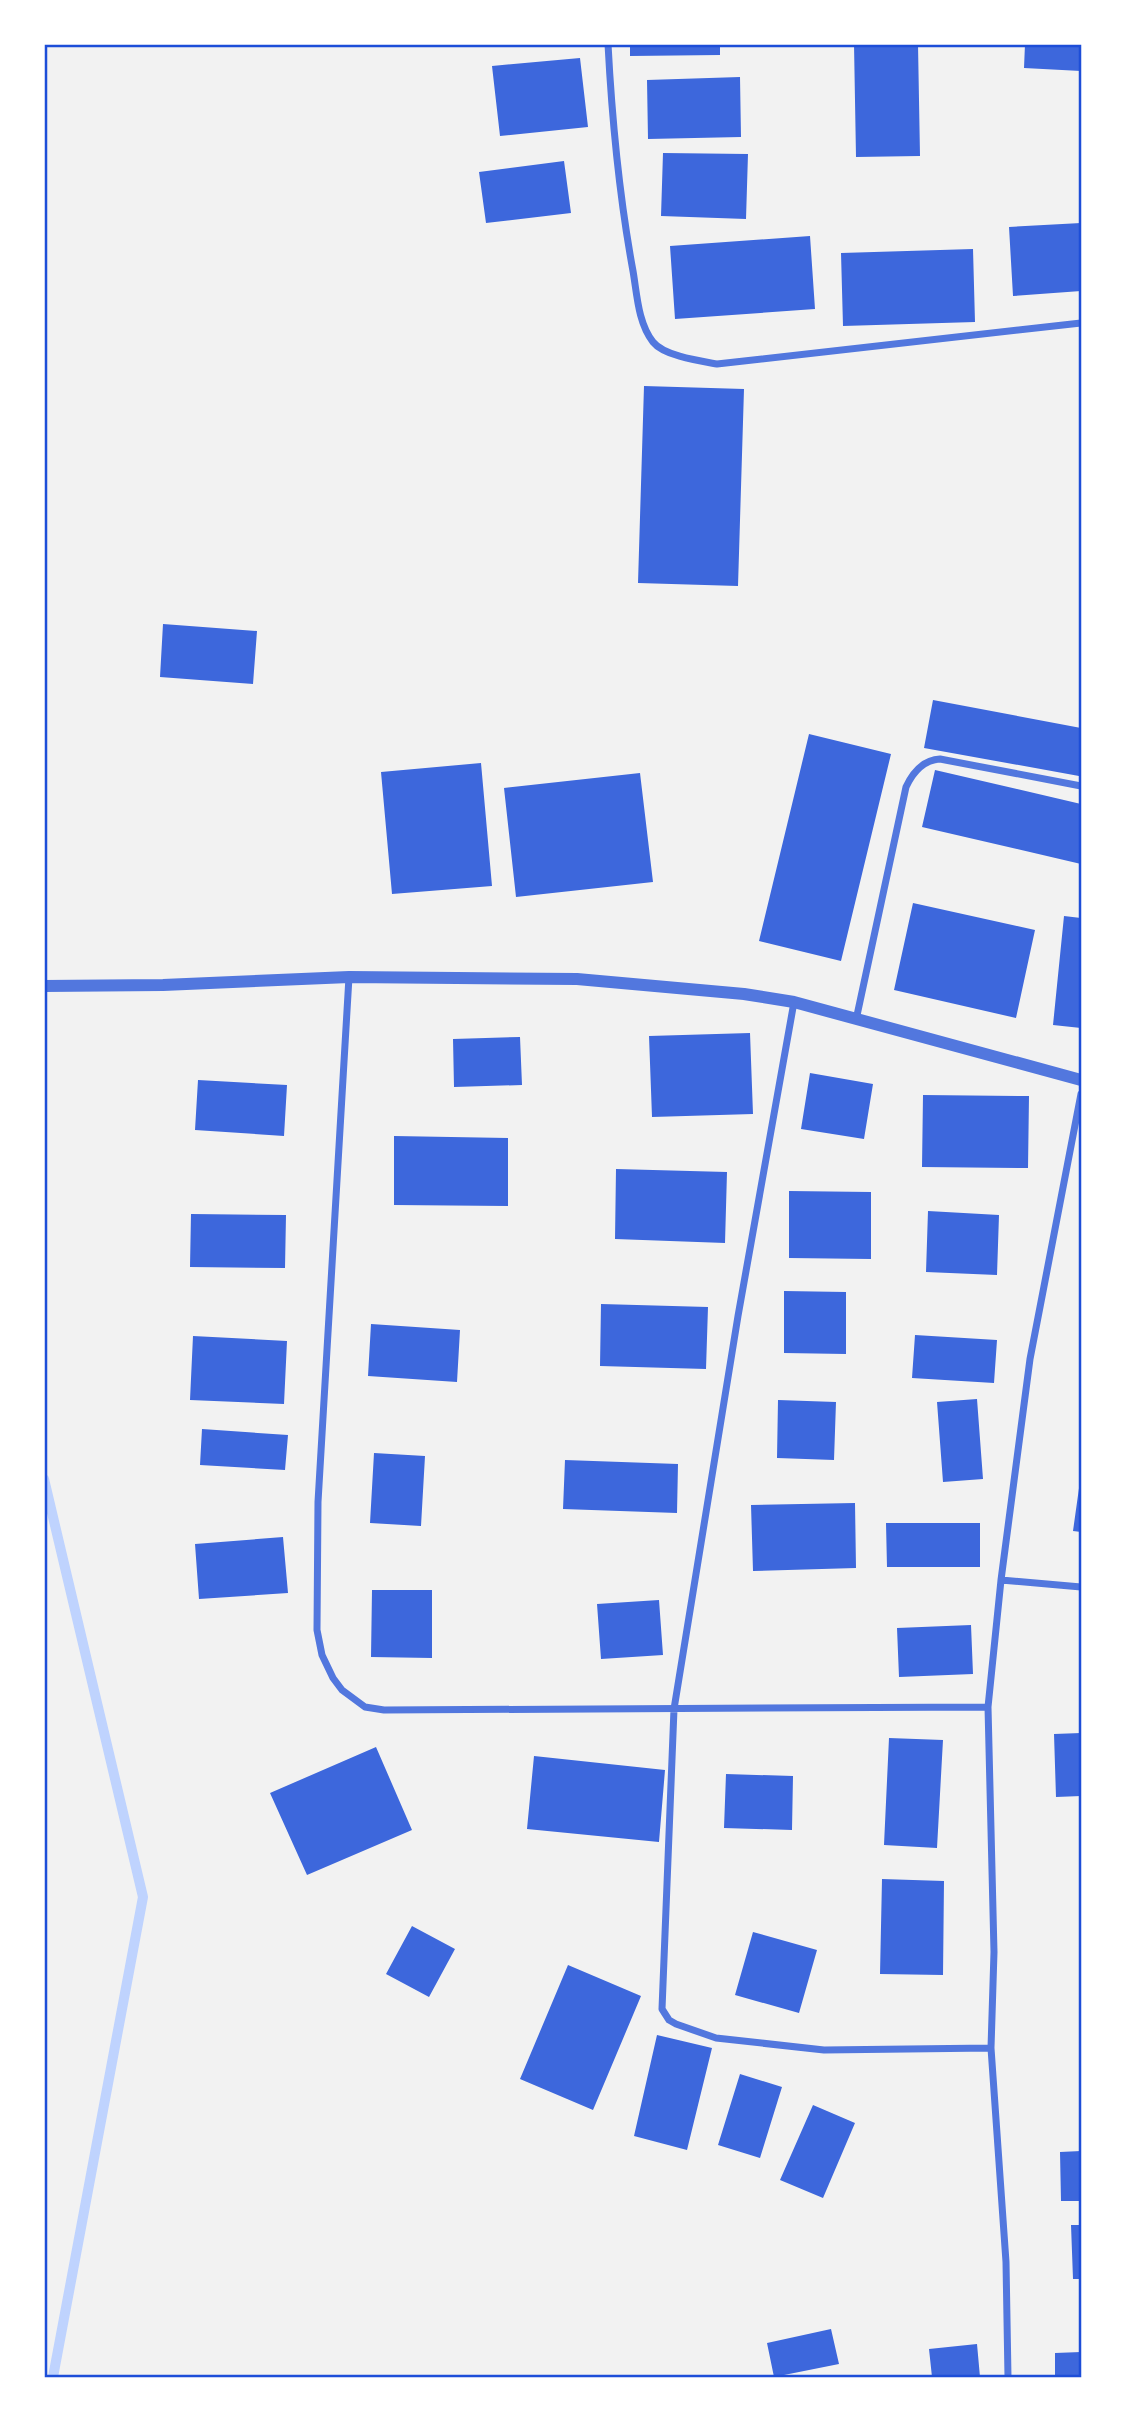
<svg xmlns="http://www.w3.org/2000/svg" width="1125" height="2421" viewBox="0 0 1125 2421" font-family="'Fira Sans Condensed',sans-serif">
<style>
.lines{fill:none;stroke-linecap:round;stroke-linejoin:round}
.stream{stroke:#bfd3fe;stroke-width:10}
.building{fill:#3d67dc}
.minor{stroke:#5277de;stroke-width:7}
.tertiary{stroke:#5277de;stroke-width:12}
.neatline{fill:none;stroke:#1d4ed8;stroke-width:2.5}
</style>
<rect width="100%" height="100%" fill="#f2f2f2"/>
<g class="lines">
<path class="stream" d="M44,1479L143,1897L53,2377"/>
</g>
<path class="building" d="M630,44H720V55L630,56Z
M854,44H918L920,156L856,157Z
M1025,44H1081V71L1024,68Z
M580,58L588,127L500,136L492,66Z
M740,77L741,137L648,139L647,80Z
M663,153L748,154L746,219L661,216Z
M564,161L571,213L486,223L479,172Z
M1081,223V291L1013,296L1009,227Z
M810,236L815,309L675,319L670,246Z
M973,249L975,322L843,326L841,253Z
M644,386L744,389L738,586L638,583Z
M163,624L257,631L253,684L160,677Z
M933,700L1081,728L1079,776L924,748Z
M809,734L891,754L841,961L759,941Z
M481,763L492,886L392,894L381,772Z
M935,770L1081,804V864L922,827Z
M640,773L653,882L516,897L504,788Z
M913,903L1035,930L1016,1018L894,990Z
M1064,916L1081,918V1028L1053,1025Z
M750,1033L753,1114L652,1117L649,1036Z
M520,1037L522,1085L454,1087L453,1039Z
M810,1073L873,1084L864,1139L801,1129Z
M198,1080L287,1085L284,1136L195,1130Z
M923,1095L1029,1096L1028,1168L922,1167Z
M394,1136L508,1138V1206L394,1205Z
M616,1169L727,1172L725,1243L615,1239Z
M789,1191L871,1192V1259L789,1258Z
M928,1211L999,1215L997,1275L926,1272Z
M191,1214L286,1215L285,1268L190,1267Z
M784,1291L846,1292V1354L784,1353Z
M601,1304L708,1307L706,1369L600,1366Z
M371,1324L460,1330L457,1382L368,1376Z
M915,1335L997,1340L994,1383L912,1378Z
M193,1336L287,1341L284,1404L190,1400Z
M977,1399L983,1479L943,1482L937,1402Z
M778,1400L836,1402L834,1460L777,1458Z
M202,1429L288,1435L285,1470L200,1465Z
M374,1453L425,1456L421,1526L370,1523Z
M565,1460L678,1464L677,1513L563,1509Z
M1080,1481H1081V1532L1073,1531Z
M855,1503L856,1568L753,1571L751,1505Z
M886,1523H980V1567H887Z
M283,1537L288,1593L199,1599L195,1544Z
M372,1590H432V1658L371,1657Z
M659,1600L663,1655L601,1659L597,1604Z
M971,1625L973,1674L899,1677L897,1628Z
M1081,1733V1796L1056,1797L1054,1734Z
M889,1738L943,1740L937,1848L884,1845Z
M376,1747L412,1830L307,1875L270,1793Z
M534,1756L665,1770L659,1842L527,1829Z
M726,1774L793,1776L792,1830L724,1828Z
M882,1879L944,1881L943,1975L880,1974Z
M412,1926L455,1949L429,1997L386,1974Z
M753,1932L817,1950L799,2013L735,1995Z
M568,1965L641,1996L593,2110L520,2079Z
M657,2035L712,2048L687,2150L634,2136Z
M740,2074L782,2087L760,2158L718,2145Z
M813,2105L855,2123L823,2198L780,2180Z
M1081,2151V2201H1061L1060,2152Z
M1071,2225H1081V2279H1073Z
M831,2329L839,2364L774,2377L767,2343Z
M977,2344L980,2377H932L929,2349Z
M1081,2352V2377H1055V2353Z"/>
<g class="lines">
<path class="minor" d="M608,44C612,120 619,195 633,271C637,294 638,323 653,342C664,356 700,361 717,364L1081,323
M349,977L318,1502L317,1630L322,1655L333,1678L342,1690L365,1707L384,1710L988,1707
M794,1002L738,1316L674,1709L662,2009L669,2020L676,2024L716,2038L824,2050L991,2048
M856,1020L906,787C913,772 923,760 940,759L1081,786
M1001,1580L1081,1587
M1008,2377L1006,2262L991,2048L994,1952L988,1707L1001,1580L1030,1359L1081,1094"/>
<path class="tertiary" d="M44,986L163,985L349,977L577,979L744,994L794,1002L1081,1080"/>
</g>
<rect width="1125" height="2421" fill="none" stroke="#ffffff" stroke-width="91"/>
<rect x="46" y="46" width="1034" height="2330" class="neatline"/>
</svg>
